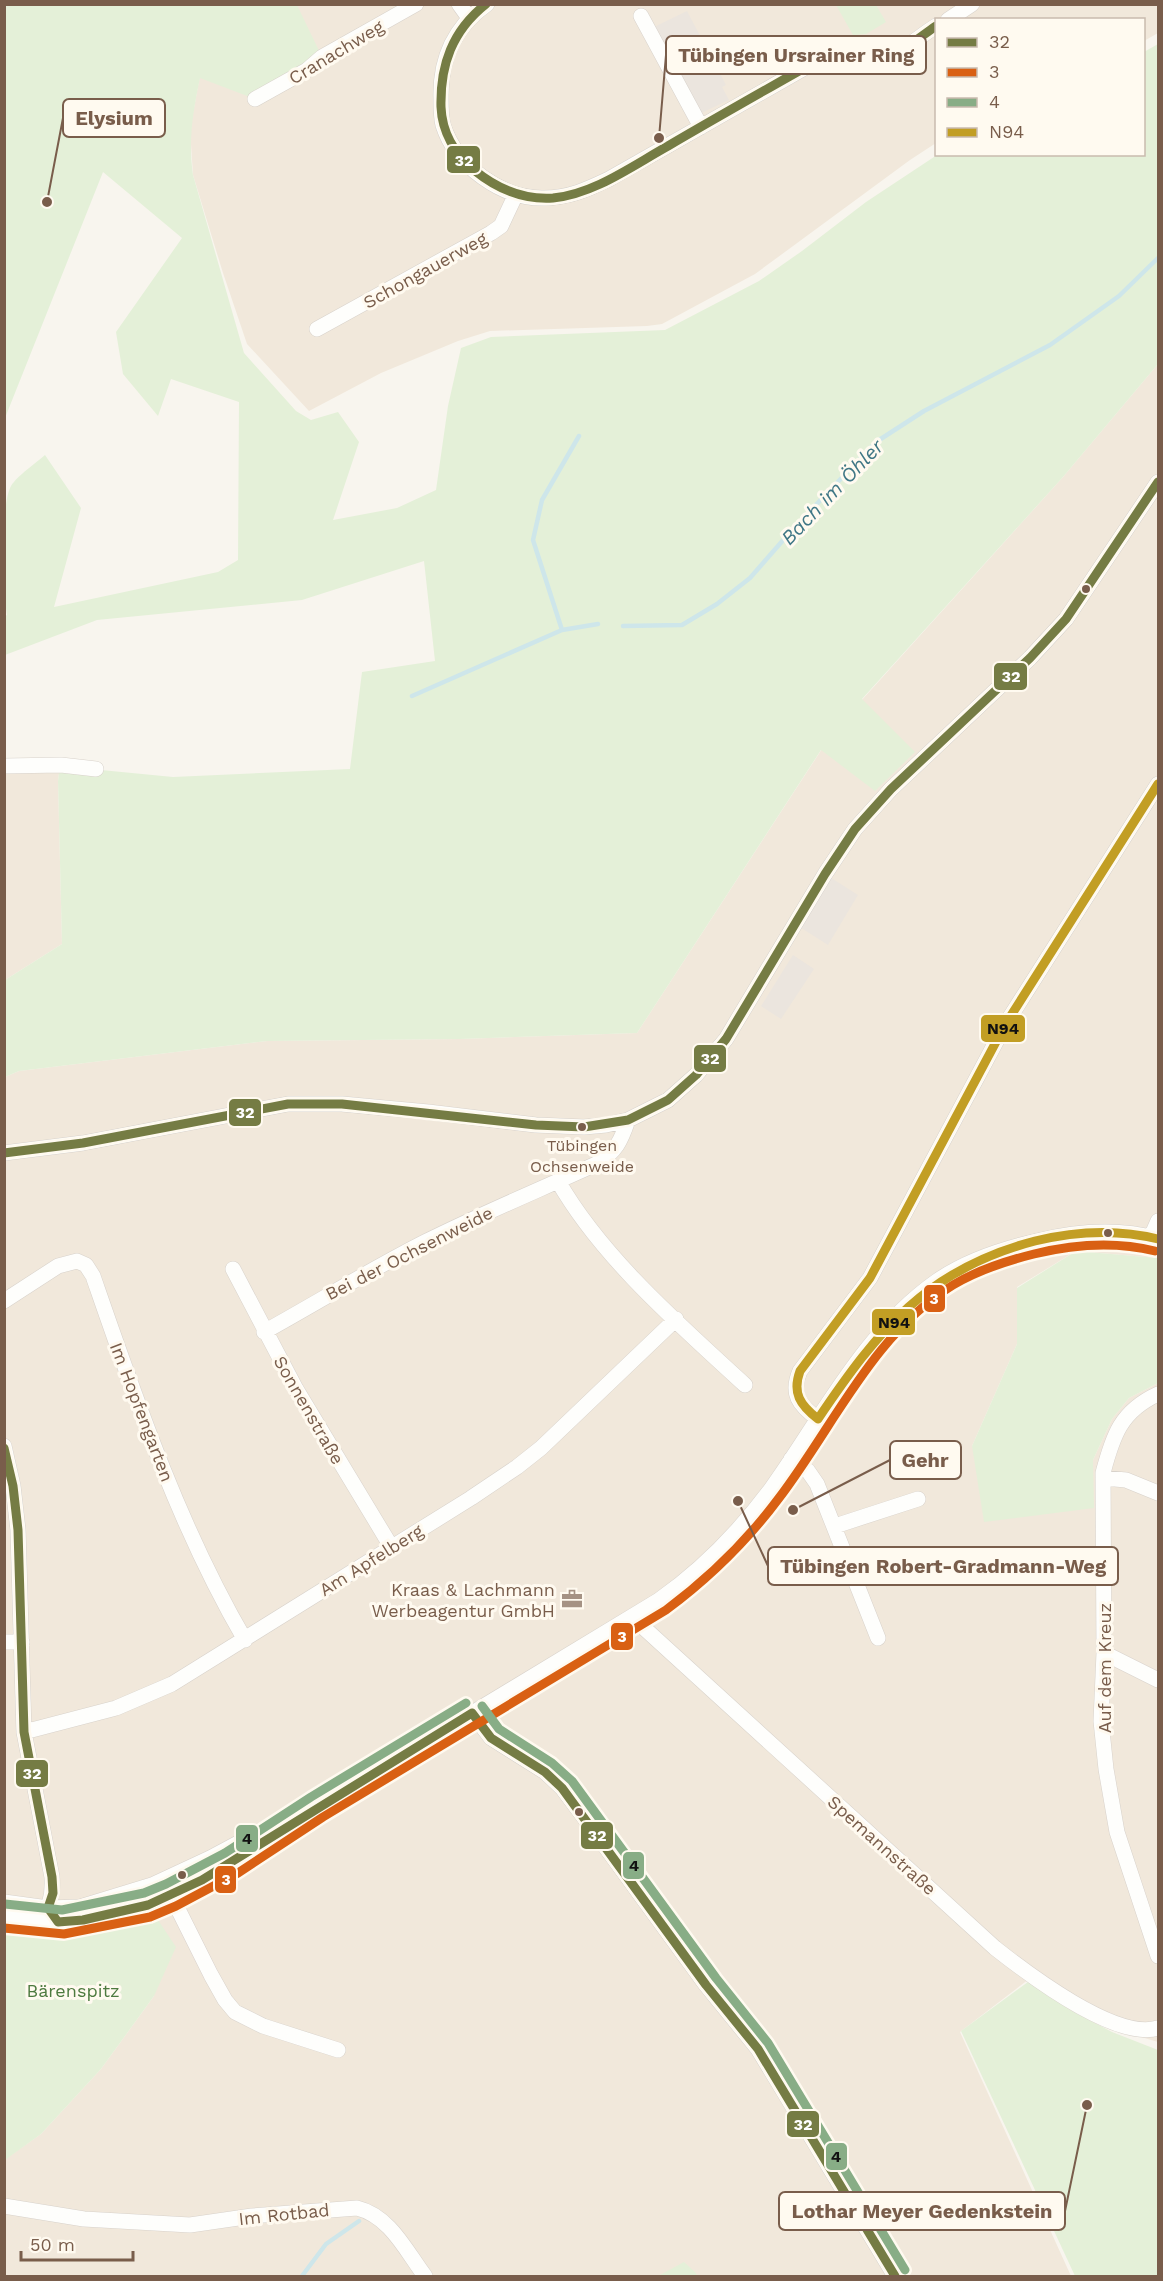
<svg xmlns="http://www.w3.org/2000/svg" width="1163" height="2281" viewBox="0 0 1163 2281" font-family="'Work Sans',sans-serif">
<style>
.residential{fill:#f1e8db}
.industrial{fill:#ebe5de}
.green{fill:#e4f0d8}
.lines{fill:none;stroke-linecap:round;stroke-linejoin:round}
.stream{stroke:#cee6ea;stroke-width:4.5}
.minor-casing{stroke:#d8d2cb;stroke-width:16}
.minor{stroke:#fefefc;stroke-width:15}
.bus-1-casing{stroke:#fffaf0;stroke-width:14}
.bus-2-casing{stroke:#fffaf0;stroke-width:14}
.bus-3-casing{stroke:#fffaf0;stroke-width:14}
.bus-4-casing{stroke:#fffaf0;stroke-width:14}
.bus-1{stroke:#757c44;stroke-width:9}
.bus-2{stroke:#d96013;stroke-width:9}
.bus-3{stroke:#88ad86;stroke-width:9}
.bus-4{stroke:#c29e24;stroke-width:9}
.bus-dot{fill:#795d4b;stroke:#fffaf0;stroke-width:2}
.labels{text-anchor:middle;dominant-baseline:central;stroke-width:6;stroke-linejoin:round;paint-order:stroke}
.bus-label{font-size:16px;fill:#795d4b;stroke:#fffaf0}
.street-label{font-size:18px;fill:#795d4b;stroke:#fffaf0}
.poi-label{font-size:18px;fill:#795d4b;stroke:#fffaf0;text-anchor:end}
.park-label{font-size:18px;fill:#4d7a3f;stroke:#fffaf0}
.water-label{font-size:20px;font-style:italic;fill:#407786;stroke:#fffaf0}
.leader{fill:none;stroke:#795d4b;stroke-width:2}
.callout-dot{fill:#795d4b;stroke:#fffaf0;stroke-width:2}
.callout{fill:#fffaf0;stroke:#795d4b;stroke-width:2}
.callout-label{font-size:20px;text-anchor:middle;font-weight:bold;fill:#795d4b}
.line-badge{stroke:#fffaf0;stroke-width:2}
.badge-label{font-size:16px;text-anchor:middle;font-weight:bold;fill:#fff}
.pale-badge-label{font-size:16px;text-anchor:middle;font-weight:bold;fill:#111}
</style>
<rect width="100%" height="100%" fill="#f8f5ee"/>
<path class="residential" d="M243,4L1158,5V33L1144,41V20H936V143L910,160L755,274L662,324L647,326L490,331L458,341L381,373L309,411L247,344L223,273L193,175L190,129L209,28Z
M1158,364V1258L1076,1251L1017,1287V1344L972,1446L1093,1508V1460L1112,1419L1129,1398L1158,1383V2042L1141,2037L1082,2013L1029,1979L960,2032L1071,2276H5L4,2160L41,2134L101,2069L154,1996L5,1916V1077L19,1071L267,1041L460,1039L637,1033L833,732L1063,477Z
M60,766L58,781L62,944L5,980V770Z"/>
<path class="industrial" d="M687,11L726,85L722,87L729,100L699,114L652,28Z
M825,874L858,895L828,945L795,924Z
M793,955L814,969L781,1019L761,1006Z"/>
<path class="green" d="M4,5H297L322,57L255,99L200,78C193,112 188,140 193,175L244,353L296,411L311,420L338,412L359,442L333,520L397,508L436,490L448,406L461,348L491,337L665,330L759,281L802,251L866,202L937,155L1144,154V52L1158,44V364L1063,477L862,699L915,752L875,791L821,750L637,1033L460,1039L267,1041L19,1071L5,1077V980L62,944L58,781L60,766L173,777L350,769L362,672L435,661L424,561L302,600L97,620L5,655V616L7,615C3,590 0,506 11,486C17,476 36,463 45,455L81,508L54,607L218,572L238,560L239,402L171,379L158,416L123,374L116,332L182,238L103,172L5,418L6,262L4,256Z
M836,5H876L886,22L866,34L853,35Z
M1076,1251L1158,1258V1383L1129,1398L1112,1419L1093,1460L1094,1508L984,1522L972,1446L1017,1344V1288Z
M148,1905L176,1947L154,1996L101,2069L41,2134L5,2160L4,1916Z
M1028,1982L1080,2015L1112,2032L1158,2050V2276H1075L961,2031Z
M684,2262L696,2273L697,2276H658Z"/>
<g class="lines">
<path class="stream" d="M623,626L682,625L717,604L750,578L792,530L876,442L924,411L1050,345L1119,296L1158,258
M562,630L533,540L542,500L579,436
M412,696L562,630L598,624
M302,2276L326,2244L359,2221"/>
<defs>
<path id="minor" d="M459,4L469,18
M487,4C454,27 440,59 441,98C441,107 441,117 443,125C456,166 502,199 544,198C569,198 588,189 609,179L806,67C830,57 852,63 875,60C898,57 918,37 936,26
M641,16L701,127
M948,20L972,4
M255,99L307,70L322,57L416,4
M317,329L491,233L501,226L516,194
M4,766L61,765L96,769
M4,1153L83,1143L288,1104H342L428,1112L536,1125L584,1127L606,1125L628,1120L668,1100L696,1075L726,1039L825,874L855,829L891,789L1030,658L1066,619L1158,482
M558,1181C602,1258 680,1325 745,1385
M1151,1237L1158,1221
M233,1269L296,1389L392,1548
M4,1301L58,1266L77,1261L86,1265L93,1276C136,1400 179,1527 245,1640
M264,1332C318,1302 370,1270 425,1242C481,1214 539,1190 596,1164C616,1152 621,1141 628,1120
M1158,1394C1121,1411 1113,1435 1103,1473L1104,1653L1101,1721L1106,1769L1117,1832L1158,1956
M818,1419C799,1405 790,1394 800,1371L870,1278L1005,1025L1158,784
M4,1446L13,1486L18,1530L24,1732L52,1877C53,1892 51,1907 41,1920
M791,1459L808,1471L817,1484L878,1638
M1104,1478L1126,1480L1158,1493
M835,1526L918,1499
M632,1617L995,1948C1028,1974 1116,2041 1158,2028
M4,1642H22
M1104,1653L1158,1680
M472,1713L491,1738L545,1772L562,1788L583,1816L706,1985L758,2049L895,2276
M24,1732L116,1708L172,1684L471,1498L517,1467L541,1448L676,1319
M167,1887L211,1975L225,2000L235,2012L263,2026L338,2050
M4,1902L48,1908L80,1907L152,1885L210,1858L283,1819
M4,1916L63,1922L148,1905L171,1895L231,1863L317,1807L659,1600C703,1569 739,1532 771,1489C822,1418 863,1333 937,1281C967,1260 1002,1249 1037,1241C1077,1231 1119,1228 1158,1239
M4,2206L84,2219L190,2225L252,2216L357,2208C390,2216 406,2251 425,2276"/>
</defs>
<use href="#minor" class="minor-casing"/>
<use href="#minor" class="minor"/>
<defs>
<path id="bus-1" d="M486,4C452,31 440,65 441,107C442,132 455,154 474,170C496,188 523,200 553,198C594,194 632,166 668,146C714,119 760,93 806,67C829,59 852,64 875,60C899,56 917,39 936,26
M4,1153L83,1143L288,1104H342L536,1125L584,1127L628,1120L668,1100L696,1075L726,1039L825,874L855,829L891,789L1030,658L1066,619L1158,482
M4,1448L13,1486L18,1530L24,1732L52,1877L53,1893L48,1908L58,1922L83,1920L148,1905L202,1880L472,1713
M472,1713L491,1738L545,1772L562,1788L706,1985L758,2049L895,2276"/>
<path id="bus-2" d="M4,1928L64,1934L150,1917L176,1906L238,1873L323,1817L666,1610C709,1578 747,1541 779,1498C834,1426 873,1334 953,1285C978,1270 1006,1261 1034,1254C1075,1244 1114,1241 1155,1251"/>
<path id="bus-3" d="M482,1706L499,1729L552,1763L572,1781L716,1978L768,2043L905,2270
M5,1904L62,1910L144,1893L166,1884L225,1853L311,1797L466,1703"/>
<path id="bus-4" d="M1158,784L1005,1025L870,1278L800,1371C792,1393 800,1405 818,1419C878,1330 927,1269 1035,1241C1076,1231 1117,1229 1158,1239"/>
</defs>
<use href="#bus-1" class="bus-1-casing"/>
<use href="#bus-2" class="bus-2-casing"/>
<use href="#bus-3" class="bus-3-casing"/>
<use href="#bus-4" class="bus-4-casing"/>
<use href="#bus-1" class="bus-1"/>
<use href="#bus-2" class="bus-2"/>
<use href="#bus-3" class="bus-3"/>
<use href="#bus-4" class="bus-4"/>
</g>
<defs>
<symbol id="office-bare" viewBox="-9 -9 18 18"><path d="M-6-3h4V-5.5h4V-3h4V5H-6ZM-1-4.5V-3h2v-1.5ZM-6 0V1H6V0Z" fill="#a59284" stroke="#fffaf0" stroke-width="2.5" paint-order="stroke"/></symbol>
</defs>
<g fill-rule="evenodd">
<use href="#office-bare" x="557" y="1584" width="30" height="30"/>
</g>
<g class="bus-dot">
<circle cx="1086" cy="589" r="5"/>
<circle cx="582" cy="1127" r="5"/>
<circle cx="1108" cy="1233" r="5"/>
<circle cx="579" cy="1812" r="5"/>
<circle cx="182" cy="1875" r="5"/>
</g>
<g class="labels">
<g class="bus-label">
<text x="582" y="1145">Tübingen<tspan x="582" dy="21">Ochsenweide</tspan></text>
</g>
<g class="street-label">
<text transform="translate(336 52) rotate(-31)">Cranachweg</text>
<text transform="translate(425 270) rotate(-29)">Schongauerweg</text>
<text transform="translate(409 1253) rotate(-27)">Bei der Ochsenweide</text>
<text transform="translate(309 1410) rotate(60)">Sonnenstraße</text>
<text transform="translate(142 1412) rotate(69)">Im Hopfengarten</text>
<text transform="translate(371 1560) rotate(-32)">Am Apfelberg</text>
<text transform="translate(1104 1668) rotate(-90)">Auf dem Kreuz</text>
<text transform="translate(882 1845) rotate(42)">Spemannstraße</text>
<text transform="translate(284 2214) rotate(-6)">Im Rotbad</text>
</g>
<g class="poi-label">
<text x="555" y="1589">Kraas &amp; Lachmann<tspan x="555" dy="21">Werbeagentur GmbH</tspan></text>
</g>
<g class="park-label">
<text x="73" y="1990">Bärenspitz</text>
</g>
<g class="water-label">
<text transform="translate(832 492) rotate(-46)">Bach im Öhler</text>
</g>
</g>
<path class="leader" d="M659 138L666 55M47 202L63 118M793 1510L890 1460M738 1501L768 1566M1087 2105L1065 2211"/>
<g class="callout-dot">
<circle cx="659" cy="138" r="6"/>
<circle cx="47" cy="202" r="6"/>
<circle cx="793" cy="1510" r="6"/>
<circle cx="738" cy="1501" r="6"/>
<circle cx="1087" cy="2105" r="6"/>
</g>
<g class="callout">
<rect x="666" y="36" width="260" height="38" rx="6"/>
<rect x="63" y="99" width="102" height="38" rx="6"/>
<rect x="890" y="1441" width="71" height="38" rx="6"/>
<rect x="768" y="1547" width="350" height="38" rx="6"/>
<rect x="779" y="2192" width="286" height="38" rx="6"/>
</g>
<g class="callout-label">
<text x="796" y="62">Tübingen Ursrainer Ring</text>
<text x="114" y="125">Elysium</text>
<text x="925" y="1467">Gehr</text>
<text x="943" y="1573">Tübingen Robert-Gradmann-Weg</text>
<text x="922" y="2218">Lothar Meyer Gedenkstein</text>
</g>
<g class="line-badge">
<rect x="446" y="145" width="35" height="29" rx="6" fill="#757c44"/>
<rect x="993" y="662" width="35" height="29" rx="6" fill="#757c44"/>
<rect x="980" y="1014" width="46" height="29" rx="6" fill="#c29e24"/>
<rect x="693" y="1044" width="34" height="29" rx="6" fill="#757c44"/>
<rect x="228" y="1098" width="34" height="29" rx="6" fill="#757c44"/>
<rect x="923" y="1284" width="23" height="29" rx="6" fill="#d96013"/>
<rect x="871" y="1308" width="45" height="28" rx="6" fill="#c29e24"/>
<rect x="610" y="1622" width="24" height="29" rx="6" fill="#d96013"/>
<rect x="15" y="1759" width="34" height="29" rx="6" fill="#757c44"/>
<rect x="580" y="1821" width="34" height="29" rx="6" fill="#757c44"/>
<rect x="235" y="1824" width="24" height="29" rx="6" fill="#88ad86"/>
<rect x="622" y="1851" width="23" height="29" rx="6" fill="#88ad86"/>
<rect x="214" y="1865" width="23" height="29" rx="6" fill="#d96013"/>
<rect x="786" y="2110" width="34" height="28" rx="6" fill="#757c44"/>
<rect x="825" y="2142" width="23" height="29" rx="6" fill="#88ad86"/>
</g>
<g class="badge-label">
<text x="464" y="166">32</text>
<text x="1011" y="682">32</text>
<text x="710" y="1064">32</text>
<text x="245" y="1118">32</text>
<text x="934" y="1304">3</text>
<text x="622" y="1642">3</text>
<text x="32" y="1779">32</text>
<text x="597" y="1841">32</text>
<text x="226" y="1885">3</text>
<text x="803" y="2130">32</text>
</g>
<g class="pale-badge-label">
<text x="1003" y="1034">N94</text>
<text x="894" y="1328">N94</text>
<text x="247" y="1844">4</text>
<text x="634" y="1871">4</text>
<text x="836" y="2162">4</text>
</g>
<rect width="1163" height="2281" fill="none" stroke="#795d4b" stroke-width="12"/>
<rect x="935" y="18" width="210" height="138" fill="#fffaf0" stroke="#c9bbae" stroke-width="1.5"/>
<rect x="947" y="38" width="30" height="9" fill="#757c44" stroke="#c9bbae" stroke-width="1.5"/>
<text x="989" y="48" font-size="18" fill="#795d4b">32</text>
<rect x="947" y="68" width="30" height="9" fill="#d96013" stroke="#c9bbae" stroke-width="1.5"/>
<text x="989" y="78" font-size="18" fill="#795d4b">3</text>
<rect x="947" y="98" width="30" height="9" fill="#88ad86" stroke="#c9bbae" stroke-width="1.5"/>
<text x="989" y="108" font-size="18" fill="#795d4b">4</text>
<rect x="947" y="128" width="30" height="9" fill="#c29e24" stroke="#c9bbae" stroke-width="1.5"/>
<text x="989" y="138" font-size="18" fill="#795d4b">N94</text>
<path d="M21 2251v9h112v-9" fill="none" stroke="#795d4b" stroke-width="3"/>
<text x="30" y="2251" font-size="18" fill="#795d4b" stroke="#fffaf0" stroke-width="4.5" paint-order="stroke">50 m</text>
</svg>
